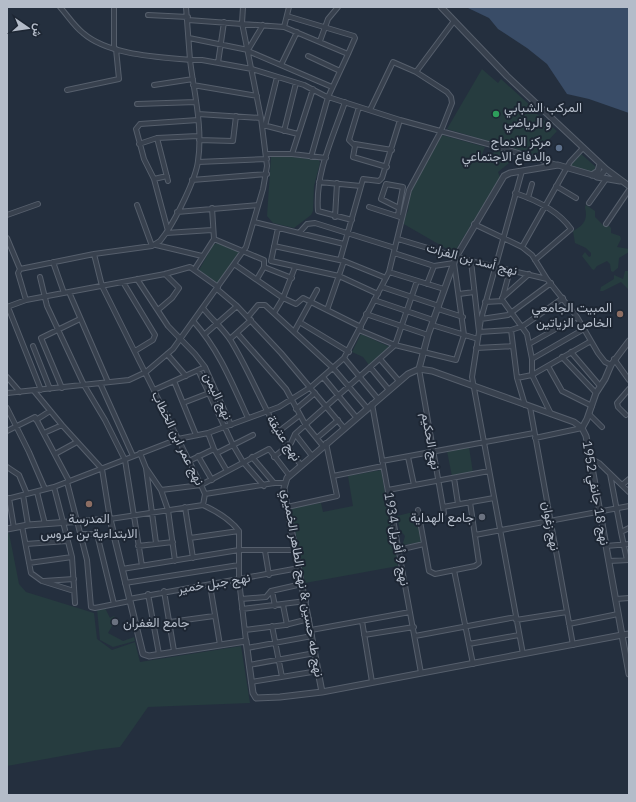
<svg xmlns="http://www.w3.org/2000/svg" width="636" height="802" viewBox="0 0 636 802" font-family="'IBM Plex Sans',Vazirmatn,sans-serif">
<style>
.green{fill:#263c3f}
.water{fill:#394c67}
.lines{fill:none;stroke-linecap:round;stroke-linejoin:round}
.minor-casing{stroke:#565f6c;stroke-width:6}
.tertiary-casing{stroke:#565f6c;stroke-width:7}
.minor{stroke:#38414e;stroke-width:4}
.tertiary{stroke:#38414e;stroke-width:5}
.leisure-dot{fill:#2e9e5b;stroke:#1d2633;stroke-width:1.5}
.service-dot{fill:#5c6f8a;stroke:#1d2633;stroke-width:1.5}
.education-dot{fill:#8d6e63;stroke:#1d2633;stroke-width:1.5}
.worship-dot{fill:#6b7280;stroke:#1d2633;stroke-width:1.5}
.labels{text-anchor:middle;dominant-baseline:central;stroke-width:4;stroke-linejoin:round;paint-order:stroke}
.poi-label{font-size:13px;fill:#b4bcc9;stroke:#1d2633;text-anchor:end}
.street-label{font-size:13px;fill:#b4bcc9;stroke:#1d2633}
</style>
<rect width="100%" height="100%" fill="#242f3e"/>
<path class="green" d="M482,69L498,83L501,79L532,107L531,109L557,131L535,155L447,129Z
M442,135L485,147L481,157L489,163L496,148L508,152L505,158L509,163L498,172L500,177L454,253L402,223L408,211L410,193Z
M580,153L596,167L594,171L591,173L570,166Z
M271,157H292L319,160L320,163L314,186L313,211L311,215L294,228L273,223L267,216Z
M586,205L595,211V217L603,225L609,226L611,228V233L620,236L621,239L617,247L629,249V252L619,258L618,268L613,272L611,271L610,264L607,261L597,266L594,270L592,269L582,256L585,252L589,257L591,256V253L586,248L575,243L573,231C584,225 588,220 585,207Z
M219,242L240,251L219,282H215L199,270L213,245Z
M625,271H629V290L621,282L603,291H600L601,287L614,279V275L623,279Z
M361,334L390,347L369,365L363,357L352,352Z
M469,447L473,473L452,476L447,451Z
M381,470L398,566L305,583L291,508L321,503L323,512L353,506L348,476Z
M417,511L422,542L404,545L403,543L405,536L400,530L397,516Z
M7,533H9L19,584L26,592L94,613L97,639L112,650L135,642L140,662L241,646L250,703L148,707L120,747L95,750L7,766Z
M105,608L110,618L114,616L116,619L108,633L123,641L134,637L135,641L113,647L100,640L97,609Z"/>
<path class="water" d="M466,7H629V113L589,99L567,94L547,64L527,48L498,29L489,18Z"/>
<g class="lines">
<defs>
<path id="minor" d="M60,7C68,16 74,26 83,33C108,55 158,57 190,60L186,7
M114,7V49
M148,15L188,17
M287,16L354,36L355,38L348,54
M188,20L284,27L348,54L328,97L311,157
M284,27L289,7
M189,38L248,50L263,25
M320,41L328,19L338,7
M248,51L332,87
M308,56L340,71
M218,63L224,22
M281,65L297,32
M416,72L454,21
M154,85L193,79
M193,85L257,96
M67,90L119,79L116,49
M345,102C333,137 315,173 318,211L352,220
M137,104L196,102
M359,107L349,140L355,146L353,157L387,167
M198,114L261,118
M263,125L298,134
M265,126L277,77
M284,131L296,83
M157,138L168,181
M199,140L233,141L236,116
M139,144L157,138L198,136
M355,144L392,150
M266,154H292L326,158
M292,154L313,89
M198,162L267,159
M522,171L481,319L472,377L523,654
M154,179L167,176
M192,180L267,174
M319,182L361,186
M556,186L576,198
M515,193C536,200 558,210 571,229L535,260
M528,198L532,184
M589,203L606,179
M137,205L152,246
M369,207L400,217
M212,208L214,239L264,260V267L257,279
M177,212L258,205
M7,215L38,204
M398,216L399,208L381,199L386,184L403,187L399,208
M335,217L337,183
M254,222L344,244
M474,224L522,247L532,255L547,279L577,317L598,353L605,362L611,365
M606,224L629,190
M278,228L271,261L339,276L378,294
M168,231L154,179L144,159L136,129L140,124L198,120
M166,233L212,230
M299,233L307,224L315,223L395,248
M7,238L20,269
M398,239L471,261L547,279
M156,245L202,256
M274,246L344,261L386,278
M522,247L570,162L583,148
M394,253L434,266
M94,254L102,286L201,485L205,494L203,505
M340,260L363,179L379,181L382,178L400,120
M471,261L479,332L511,330L523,326L563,298
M53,262L64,293
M234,264L283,298L296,304L303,298L361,327
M264,267L292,278
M194,270L214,239
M389,272L444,289
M40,277L47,306L84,385L105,420L125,460L142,566
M137,279L168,326L195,354L205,367L231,425
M123,282L155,335L153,340L135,351
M382,287L439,306
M217,289L237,306L281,353L344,428
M69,292L108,382
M459,294L474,292
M503,296L510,270
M502,298L529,274
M26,300L18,273L20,269L94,254L152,246L160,241L166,233C176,218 196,179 198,161C203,127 194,93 190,60H202L252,69L304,85L325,96L400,120L499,147L557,165
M374,300L433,320
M485,302L503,301L527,334L532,359V375L551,414
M7,307L26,300L165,274L190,267L218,287
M8,307L41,390
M203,308C212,320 223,328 231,341C256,382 270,428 301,465
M438,309L463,317
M158,310L172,298L179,288L165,274
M327,310L344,261
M274,313L283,298L295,267
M366,314L428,335
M248,317L258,305H265L333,368L367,408
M481,319L508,315L551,283
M194,322C219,350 232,383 248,418
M301,323L349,352
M432,325L478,339
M359,330L395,345L456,360L464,335L454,263L434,266L427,284
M511,330L517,378L532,375L591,341
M294,332L317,290
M237,333L286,389L305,424L323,446
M205,334L237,306
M230,339L251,320
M529,344L577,317
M33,346L50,389
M476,348L513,346
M571,352L600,386
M167,354L186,376
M562,357L596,393
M344,358L378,399
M380,359L399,381
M532,359L584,329
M614,359L629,380
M548,366L562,391L592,406
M370,367L389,390
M419,369L444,513
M198,370L233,445L243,462L264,486
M7,377L20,392
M323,377L356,417
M517,378L525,405
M174,381L196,435
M100,383L133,456
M62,388L41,338L80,319
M154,390L205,367
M34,391L62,425L102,469L110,519L203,505C216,511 230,519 239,531V580L246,641
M7,393L129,380L146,372L173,349L246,247L263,189L267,166L261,118L242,23L243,7
M183,403L209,393
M372,404L421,673
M530,407L573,645
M7,408L29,452L45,489
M296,409L315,393
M589,414L602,427
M626,415L618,407L617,403L629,389
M36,420L50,411
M7,431L35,417L69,481
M278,432L300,415
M44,433L62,425
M208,433L214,449L227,471
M295,434L312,456
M317,438L338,420
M535,438L582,428
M140,453L146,468L156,543
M217,453L253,435
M55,454L77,442
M198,456L212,480
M252,457L274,483
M274,457L291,443L295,434L395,345L417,281
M408,457L414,485
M590,458L599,463L629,492
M189,461L214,449
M382,461L534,433
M7,467L19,475L27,494
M146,468L161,490L168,510L175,561
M610,474L621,532L629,528
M333,476L383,466
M454,478L458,504
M67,482L87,560L91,607L95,608L130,601
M622,485L629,479
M54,487L72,557L75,603
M161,490L201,485L269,449L289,475
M388,490L489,471
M37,492L45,524
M205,494L274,483H285
M23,495L28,525
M9,498L14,528
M7,499L54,487L178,439L208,433L279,407L311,387L344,358L389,272L409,190L441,131L452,103L451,97L447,92L416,72L393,62L370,110
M185,507L193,558
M287,507L337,496L326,443
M443,507L494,498
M418,510L429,571L435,574L475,566L479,563L470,502
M22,526L31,573L42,581L74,591
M621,532L627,560
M80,534H97L114,604
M475,535L629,506
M190,538L239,531
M26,544L67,541
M138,546L173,542
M606,546L629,544
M398,550L424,544
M265,551L269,575
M609,561L629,560
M29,563L72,557
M122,569L239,550H296
M454,570L473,664
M44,581L74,579
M125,583L239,565
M210,585L220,645
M164,591L174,651
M272,591L275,606
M148,594L159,654
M129,599L299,568
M241,599L266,597L271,591L302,584
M616,599L629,598
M283,605L287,625
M242,609L306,601
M516,620L567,612
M362,621L372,682
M170,622L214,616
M569,624L618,614
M272,626L282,677
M245,630L285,625L309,619
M311,630L410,612
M364,635L414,627
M415,636L516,617
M469,644L519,635
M247,648L312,636
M249,665L315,653
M251,682L318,671"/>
<path id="tertiary" d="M441,7L507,76L606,169L629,186
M592,175L598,171L600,164
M597,177L620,181
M419,369L428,335L456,257L504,176L510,173L558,165L596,176L601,175L606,169
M582,428L587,419L596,393L605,379L611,365L629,341
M7,529L28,525L110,519L143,654L149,656L246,641L253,693L256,698L280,697L322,692
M629,634L622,635L322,692L287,507L284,488L287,478L408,374L419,369L432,371L574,422L582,428L586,436C601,515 615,594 629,674"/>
</defs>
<use href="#minor" class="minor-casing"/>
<use href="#tertiary" class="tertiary-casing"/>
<use href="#minor" class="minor"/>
<use href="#tertiary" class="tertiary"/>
</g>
<circle class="leisure-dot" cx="496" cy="114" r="4"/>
<circle class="service-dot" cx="559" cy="148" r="4"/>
<g class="education-dot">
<circle cx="620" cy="314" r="4"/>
<circle cx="89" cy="504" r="4"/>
</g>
<g class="worship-dot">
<circle cx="482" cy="517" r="4"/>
<circle cx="115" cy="622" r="4"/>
</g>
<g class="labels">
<g class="poi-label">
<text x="504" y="107" text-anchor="start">المركب الشبابي<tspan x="504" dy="15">و الرياضي</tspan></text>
<text x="551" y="141">مركز الادماج<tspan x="551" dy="15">والدفاع الاجتماعي</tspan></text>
<text x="612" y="307">المبيت الجامعي<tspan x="612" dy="15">الخاص الزياتين</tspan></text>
<text x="474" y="517">جامع الهداية</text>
<text x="89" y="518" text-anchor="middle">المدرسة<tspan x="89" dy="15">الابتداءية بن عروس</tspan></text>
<text x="123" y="622" text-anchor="start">جامع الغفران</text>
</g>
<g class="street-label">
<text transform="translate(472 259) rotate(15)">نهج أسد بن الفرات</text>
<text transform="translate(218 396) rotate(65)">نهج اليمن</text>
<text transform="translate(178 438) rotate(64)">نهج عمر ابن الخطاب</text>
<text transform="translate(284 438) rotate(57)">نهج عتيقة</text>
<text transform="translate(431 441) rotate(80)">نهج الحكيم</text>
<text transform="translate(596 493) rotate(80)">نهج 18 جانفي 1952</text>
<text transform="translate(551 526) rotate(80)">نهج زغوان</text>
<text transform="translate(397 539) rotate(80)">نهج 9 أفريل 1934</text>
<text transform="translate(214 583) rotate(-9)">نهج جبل خمير</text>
<text transform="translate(303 583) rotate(80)">نهج طه حسين &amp; نهج الطاهر الخميري</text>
</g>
</g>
<rect width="636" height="802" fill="none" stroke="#b4bcc9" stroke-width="16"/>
<g transform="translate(28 28) rotate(103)" stroke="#1d2633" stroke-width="3" paint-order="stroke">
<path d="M0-3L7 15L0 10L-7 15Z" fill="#b4bcc9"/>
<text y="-6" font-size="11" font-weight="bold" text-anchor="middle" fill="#b4bcc9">ش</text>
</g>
</svg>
